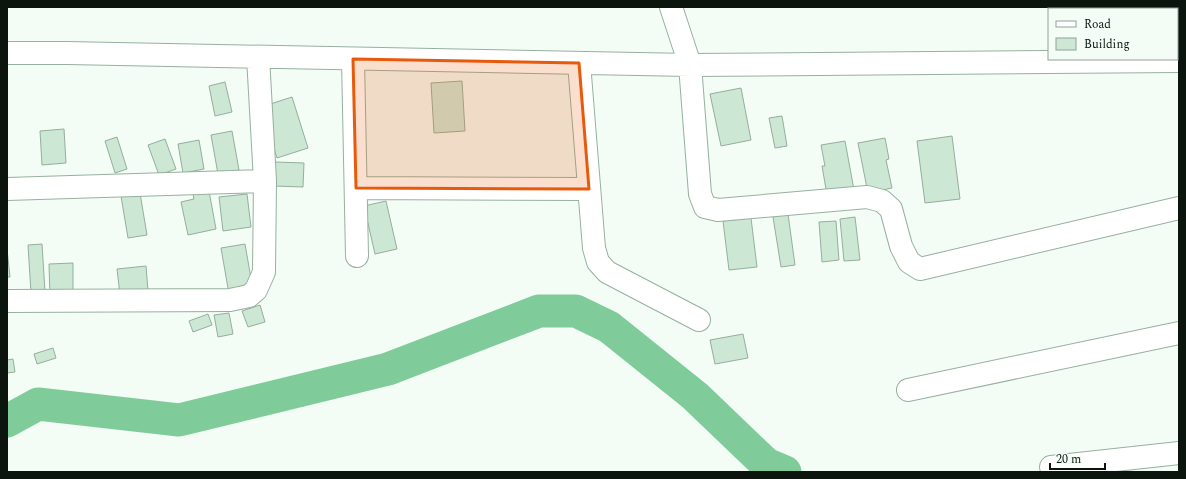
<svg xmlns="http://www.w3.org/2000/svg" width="1186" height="479" viewBox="0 0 1186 479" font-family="Spectral,serif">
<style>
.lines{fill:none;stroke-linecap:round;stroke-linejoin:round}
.river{stroke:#7fcc9a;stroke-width:33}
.building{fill:#cde7d5;stroke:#95ae9c}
.minor-casing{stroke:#97b09e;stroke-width:24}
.minor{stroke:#fff;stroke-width:22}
.marked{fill:#e8590c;fill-opacity:0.2;stroke:#e8590c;stroke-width:3;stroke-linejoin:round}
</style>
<rect width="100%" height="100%" fill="#f3fdf6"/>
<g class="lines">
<path class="river" d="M7,421L38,404L179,420L388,369L539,311H576L609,327L695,396L766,464L785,472"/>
</g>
<path class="building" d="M462,81L465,131L434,133L431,83Z
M225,82L232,112L215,116L209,86Z
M741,88L751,140L721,146L710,94Z
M292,97L308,148L277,158L261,107Z
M782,116L787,146L775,148L769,118Z
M64,129L66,163L42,165L40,131Z
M232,131L239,170L218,174L211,135Z
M952,136L960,199L925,203L917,141Z
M117,137L127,169L115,173L105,141Z
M885,138L889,159L886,160L892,188L868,193L858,143Z
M165,139L176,169L159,175L148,145Z
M199,140L204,169L183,173L178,144Z
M845,141L854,190L827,195L822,166H825L821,145Z
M275,162L304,163L303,187L274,186Z
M209,191L216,229L188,235L181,202L194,199L193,194Z
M140,193L147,235L128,238L121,196Z
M247,194L251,227L223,231L219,197Z
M386,201L397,249L375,254L364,206Z
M788,214L795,265L781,267L773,217Z
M855,217L860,260L844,261L840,219Z
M751,218L757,267L729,270L723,221Z
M836,221L839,260L822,262L819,222Z
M42,244L45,292L31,293L28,245Z
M245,244L253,290L229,294L221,248Z
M7,249L10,277H7Z
M73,263V296L50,297L49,264Z
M146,266L148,291L120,295L117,269Z
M260,305L265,322L248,327L242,311Z
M229,313L233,334L218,337L214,315Z
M208,314L212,325L193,332L189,321Z
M743,334L748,358L715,364L710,340Z
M53,348L56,358L37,364L34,354Z
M13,359L15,372L7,373V360Z"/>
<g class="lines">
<defs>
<path id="minor" d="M671,7L690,65L700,194L705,207L718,210L867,197L882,201L891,209L901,246L909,262L920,269L1179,208
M7,53H67L690,65L1179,61
M353,59L357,256
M579,63L594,248L598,262L607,272L699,320
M356,188L589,189
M7,189L265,181
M7,301L230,300L249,296L256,290L264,272L265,181L258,57
M908,390L1179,333
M1051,467L1179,453"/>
</defs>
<use href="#minor" class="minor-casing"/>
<use href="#minor" class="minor"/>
</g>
<path class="marked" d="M353,59L579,63L589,189L356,188Z"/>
<rect width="1186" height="479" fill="none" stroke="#0b150e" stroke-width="16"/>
<rect x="1048" y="8" width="130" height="52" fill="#f3fdf6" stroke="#96a099"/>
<rect x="1056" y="21" width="20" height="6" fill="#ffffff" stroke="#96a099"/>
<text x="1084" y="28" font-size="12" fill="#0b150e">Road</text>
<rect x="1056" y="38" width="20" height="12" fill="#cde7d5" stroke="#96a099"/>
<text x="1084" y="48" font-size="12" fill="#0b150e">Building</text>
<path d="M1050 463v6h55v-6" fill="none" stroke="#0b150e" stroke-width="2"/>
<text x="1056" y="463" font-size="12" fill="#0b150e" stroke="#f3fdf6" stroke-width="3" paint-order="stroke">20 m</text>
</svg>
